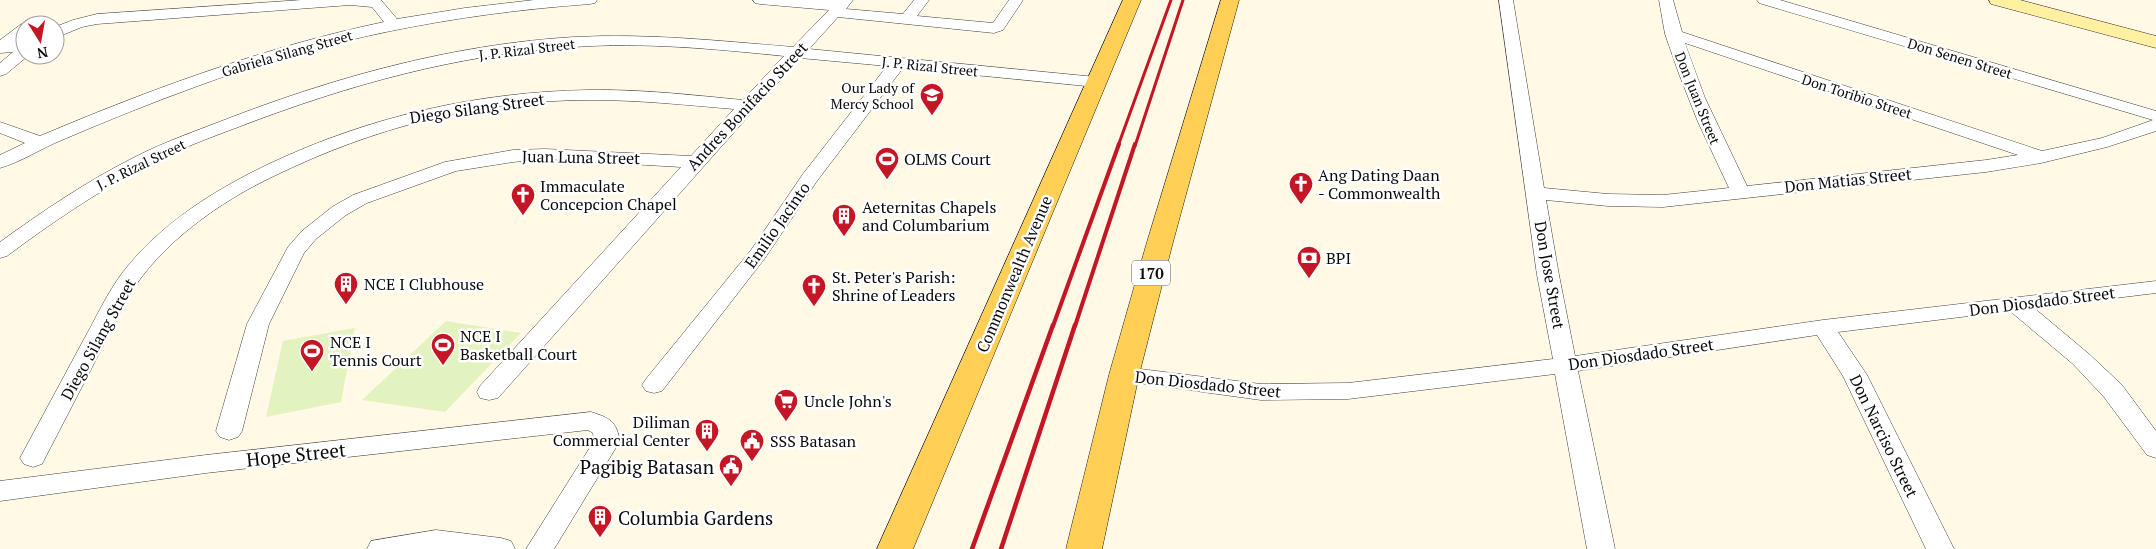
<svg xmlns="http://www.w3.org/2000/svg" width="2156" height="549" viewBox="0 0 2156 549" font-family="'PT Serif',serif">
<style>
.pitch{fill:#e3f3bf}
.lines{fill:none;stroke-linecap:round;stroke-linejoin:round}
.minor-casing{stroke:#3d3d3d;stroke-width:1}
.secondary-casing{stroke:#2c2c2c;stroke-width:1}
.primary-casing{stroke:#1b1b1b;stroke-width:1}
.minor{fill:#fff;fill-rule:evenodd}
.secondary{fill:#fff1a1;fill-rule:evenodd}
.primary{fill:#ffcf56;fill-rule:evenodd}
.rail-far2{stroke:#c51625;stroke-width:3}
.rail-far1{stroke:#c51625;stroke-width:4}
.rail{stroke:#c51625;stroke-width:4.5}
.labels{text-anchor:middle;dominant-baseline:central;stroke-width:5;stroke-linejoin:round;paint-order:stroke}
.far-street-label{font-size:14px;fill:#0a0a0a;stroke:#fff}
.far-poi-label{font-size:14px;fill:#0a0a0a;stroke:#fff;text-anchor:end}
.shield{fill:#fff;stroke:#545454;stroke-width:1}
.shield-label{font-size:15px;font-weight:bold;fill:#0a0a0a}
.street-label{font-size:16px;fill:#0a0a0a;stroke:#fff}
.poi-label{font-size:16px;fill:#0a0a0a;stroke:#fff;text-anchor:start}
.near-street-label{font-size:19px;fill:#0a0a0a;stroke:#fff}
.near-poi-label{font-size:19px;fill:#0a0a0a;stroke:#fff;text-anchor:end}
</style>
<rect width="100%" height="100%" fill="#fff9e6"/>
<path class="pitch" d="M446,321L521,333L445,412L362,400Z
M355,328L341,402L266,417L283,341Z"/>
<g class="lines">
<defs>
<path id="minor" d="M302,0H381L397,19L465,8L534,0H597L595,3L590,4C454,14 323,39 195,87C151,103 106,121 62,140C42,148 21,162 0,168V155L25,143L0,133V122L40,136C151,89 265,47 384,22L372,7L350,5L97,24L82,27L55,38V27L73,20L97,14Z
M753,0H853L846,9L903,14L914,0H929L917,16L993,23L1009,0H1023L1003,30L994,33L838,17L809,49L1096,77L1102,78L1104,82L1102,86L1096,87L903,68L817,181L765,258L662,391L654,393L646,391L642,385L646,379L751,250L803,174L887,66L800,58L498,398L489,400L480,398L477,392L480,386L681,167L545,159L513,162L456,171L367,203L346,215L316,239L304,253L269,324L242,431L238,437L229,440L220,437L216,431L247,324L288,247L302,231L332,207L353,195L445,162L513,150L545,149L691,156L734,109C686,105 639,100 591,100C478,100 375,127 274,176C221,201 161,243 130,294L42,464L33,467L24,464L20,458C41,419 62,380 83,341C96,318 107,293 123,272C161,223 216,189 271,163C371,116 478,92 588,90C640,89 691,95 743,100L784,56C715,49 644,42 574,47C458,54 348,85 241,126C209,138 176,150 146,166C97,192 51,223 7,256L0,258V242C43,211 87,181 135,157C166,141 199,130 232,117C342,75 457,44 574,37C647,33 720,41 793,47L829,10L760,4L755,3Z
M1499,0H1513L1544,188L1608,194L1663,195L1729,188L1698,122L1679,74L1665,34L1659,0H1673L1682,32L2042,151L2102,138L2153,120L1759,3L1757,0H1780L2156,111V131L2107,147L2041,163L1986,172L1663,207L1608,206L1546,200L1559,275L1575,356L1823,320L2156,281V293L2034,308L2089,354L2122,385L2156,431V458L2147,455L2104,397L2073,364L2010,311L1838,332L1867,375L1954,549H1926L1843,376L1817,335L1578,371L1615,549H1587L1555,374L1348,399L1261,400L1116,380L1112,375L1116,370L1124,367L1261,384L1348,383L1553,359L1537,275ZM1685,43L2018,155L1986,160L1747,186L1705,98Z
M25,23L31,25H25V36L16,43L25,42V55H29L6,74L0,76V63L13,52L0,53V40L20,25Z
M591,412C610,418 616,421 620,441L554,549H526L594,441L593,433L588,430L206,473L0,501V481L206,455Z
M436,530L501,538L511,541L515,549H367L371,541Z"/>
<path id="secondary" d="M1989,0H2020L2156,36V48L1991,4Z"/>
<path id="primary" d="M1123,0H1141L913,549H877Z
M1221,0H1239L1173,242L1139,375L1102,549H1066L1109,375L1147,242Z"/>
</defs>
<use href="#minor" class="minor-casing"/>
<use href="#secondary" class="secondary-casing"/>
<use href="#primary" class="primary-casing"/>
<use href="#minor" class="minor"/>
<use href="#secondary" class="secondary"/>
<use href="#primary" class="primary"/>
<path class="rail-far2" d="M1118,146L1171,0
M1135,146L1183,0"/>
<path class="rail-far1" d="M1053,326L1119,144
M1075,326L1135,144"/>
<path class="rail" d="M972,549L1053,325
M1001,549L1075,325"/>
</g>
<defs>
<symbol id="school-pin" viewBox="-11 -11 22 30"><path d="M0 17L-7.5 6A9.5 9.5 0 1 1 7.5 6Z" fill="#c51625" stroke="#fff"/><path d="M0-5L7-2L0 1L-7-2ZM-4 1L0 2.5L4 1V4Q0 6-4 4Z" fill="#fff"/></symbol>
<symbol id="stadium-pin" viewBox="-11 -11 22 30"><path d="M0 17L-7.5 6A9.5 9.5 0 1 1 7.5 6Z" fill="#c51625" stroke="#fff"/><path d="M0-5a6.5 5 0 1 0 0 10a6.5 5 0 1 0 0-10ZM-3.5-1.8h7v3.6h-7Z" fill="#fff"/></symbol>
<symbol id="church-pin" viewBox="-11 -11 22 30"><path d="M0 17L-7.5 6A9.5 9.5 0 1 1 7.5 6Z" fill="#c51625" stroke="#fff"/><path d="M-1.2-6h2.4v3.5h3.3v2.4h-3.3V6h-2.4V-.1h-3.3v-2.4h3.3Z" fill="#fff"/></symbol>
<symbol id="building-pin" viewBox="-11 -11 22 30"><path d="M0 17L-7.5 6A9.5 9.5 0 1 1 7.5 6Z" fill="#c51625" stroke="#fff"/><path d="M-4-6H4V6H1V3H-1V6H-4ZM-2.5-4.3h1.7v1.8h-1.7ZM.8-4.3h1.7v1.8H.8ZM-2.5-1h1.7V.8h-1.7ZM.8-1h1.7V.8H.8Z" fill="#fff"/></symbol>
<symbol id="bank-pin" viewBox="-11 -11 22 30"><path d="M0 17L-7.5 6A9.5 9.5 0 1 1 7.5 6Z" fill="#c51625" stroke="#fff"/><path d="M-6-4H6V4H-6ZM0-2.3a2.3 2.3 0 1 0 0 4.6a2.3 2.3 0 1 0 0-4.6Z" fill="#fff"/></symbol>
<symbol id="supermarket-pin" viewBox="-11 -11 22 30"><path d="M0 17L-7.5 6A9.5 9.5 0 1 1 7.5 6Z" fill="#c51625" stroke="#fff"/><path d="M-6-5.5h2.5l.6 2H6L4.5 2H-2.5L-4.4-4H-6ZM-1.5 3.2a1.3 1.3 0 1 0 .1 0ZM3 3.2a1.3 1.3 0 1 0 .1 0Z" fill="#fff"/></symbol>
<symbol id="civic-pin" viewBox="-11 -11 22 30"><path d="M0 17L-7.5 6A9.5 9.5 0 1 1 7.5 6Z" fill="#c51625" stroke="#fff"/><path d="M-.6-6.5H3V-4.5H.6V-3L4-1V1h2V6H-6V1h2V-1L-.6-3ZM-1.2 2.5V6h2.4V2.5Z" fill="#fff"/></symbol>
</defs>
<g fill-rule="evenodd">
<use href="#school-pin" x="918" y="81" width="28" height="38"/>
<use href="#stadium-pin" x="873" y="145" width="28" height="38"/>
<use href="#church-pin" x="1287" y="170" width="28" height="38"/>
<use href="#church-pin" x="509" y="181" width="28" height="38"/>
<use href="#building-pin" x="830" y="202" width="28" height="38"/>
<use href="#bank-pin" x="1295" y="244" width="28" height="38"/>
<use href="#building-pin" x="332" y="270" width="28" height="38"/>
<use href="#church-pin" x="800" y="272" width="28" height="38"/>
<use href="#stadium-pin" x="429" y="331" width="28" height="38"/>
<use href="#stadium-pin" x="298" y="337" width="28" height="38"/>
<use href="#supermarket-pin" x="772" y="387" width="28" height="38"/>
<use href="#building-pin" x="693" y="417" width="28" height="38"/>
<use href="#civic-pin" x="738" y="427" width="28" height="38"/>
<use href="#civic-pin" x="717" y="452" width="28" height="38"/>
<use href="#building-pin" x="586" y="503" width="28" height="38"/>
</g>
<g class="labels">
<g class="far-street-label">
<text transform="translate(527 49) rotate(-7)">J. P. Rizal Street</text>
<text transform="translate(287 53) rotate(-16)">Gabriela Silang Street</text>
<text transform="translate(1960 58) rotate(17)">Don Senen Street</text>
<text transform="translate(930 66) rotate(6)">J. P. Rizal Street</text>
<text transform="translate(1857 96) rotate(18)">Don Toribio Street</text>
<text transform="translate(1698 98) rotate(68)">Don Juan Street</text>
<text transform="translate(141 164) rotate(-26)">J. P. Rizal Street</text>
</g>
<g class="far-poi-label">
<text x="914" y="87">Our Lady of<tspan x="914" dy="16">Mercy School</tspan></text>
</g>
<rect class="shield" x="1132" y="260.5" width="38" height="25" rx="4"/>
<g class="shield-label">
<text x="1151" y="273">170</text>
</g>
<g class="street-label">
<text transform="translate(747 106) rotate(-47)">Andres Bonifacio Street</text>
<text transform="translate(477 108) rotate(-8)">Diego Silang Street</text>
<text transform="translate(581 157) rotate(1)">Juan Luna Street</text>
<text transform="translate(1848 180) rotate(-6)">Don Matias Street</text>
<text transform="translate(777 225) rotate(-55)">Emilio Jacinto</text>
<text transform="translate(1014 274) rotate(-67)">Commonwealth Avenue</text>
<text transform="translate(1550 275) rotate(80)">Don Jose Street</text>
<text transform="translate(2042 301) rotate(-7)">Don Diosdado Street</text>
<text transform="translate(98 339) rotate(-61)">Diego Silang Street</text>
<text transform="translate(1641 354) rotate(-8)">Don Diosdado Street</text>
<text transform="translate(1208 384) rotate(6)">Don Diosdado Street</text>
<text transform="translate(1884 436) rotate(64)">Don Narciso Street</text>
</g>
<g class="poi-label">
<text x="904" y="159">OLMS Court</text>
<text x="1318" y="175">Ang Dating Daan<tspan x="1318" dy="18">- Commonwealth</tspan></text>
<text x="540" y="186">Immaculate<tspan x="540" dy="18">Concepcion Chapel</tspan></text>
<text x="862" y="207">Aeternitas Chapels<tspan x="862" dy="18">and Columbarium</tspan></text>
<text x="1326" y="258">BPI</text>
<text x="832" y="277">St. Peter's Parish:<tspan x="832" dy="18">Shrine of Leaders</tspan></text>
<text x="364" y="284">NCE I Clubhouse</text>
<text x="460" y="336">NCE I<tspan x="460" dy="18">Basketball Court</tspan></text>
<text x="330" y="342">NCE I<tspan x="330" dy="18">Tennis Court</tspan></text>
<text x="804" y="401">Uncle John's</text>
<text x="690" y="422" text-anchor="end">Diliman<tspan x="690" dy="18">Commercial Center</tspan></text>
<text x="770" y="441">SSS Batasan</text>
</g>
<g class="near-street-label">
<text transform="translate(296 454) rotate(-6)">Hope Street</text>
</g>
<g class="near-poi-label">
<text x="714" y="466">Pagibig Batasan</text>
<text x="618" y="517" text-anchor="start">Columbia Gardens</text>
</g>
</g>
<g transform="translate(40 40) rotate(169)"><circle r="24" fill="#ffffff" stroke="#9d9d9d"/>
<path d="M0-4L9 19L0 12L-9 19Z" fill="#c51625"/>
<text y="-8" font-size="14" font-weight="bold" text-anchor="middle" fill="#0a0a0a">N</text>
</g>
</svg>
